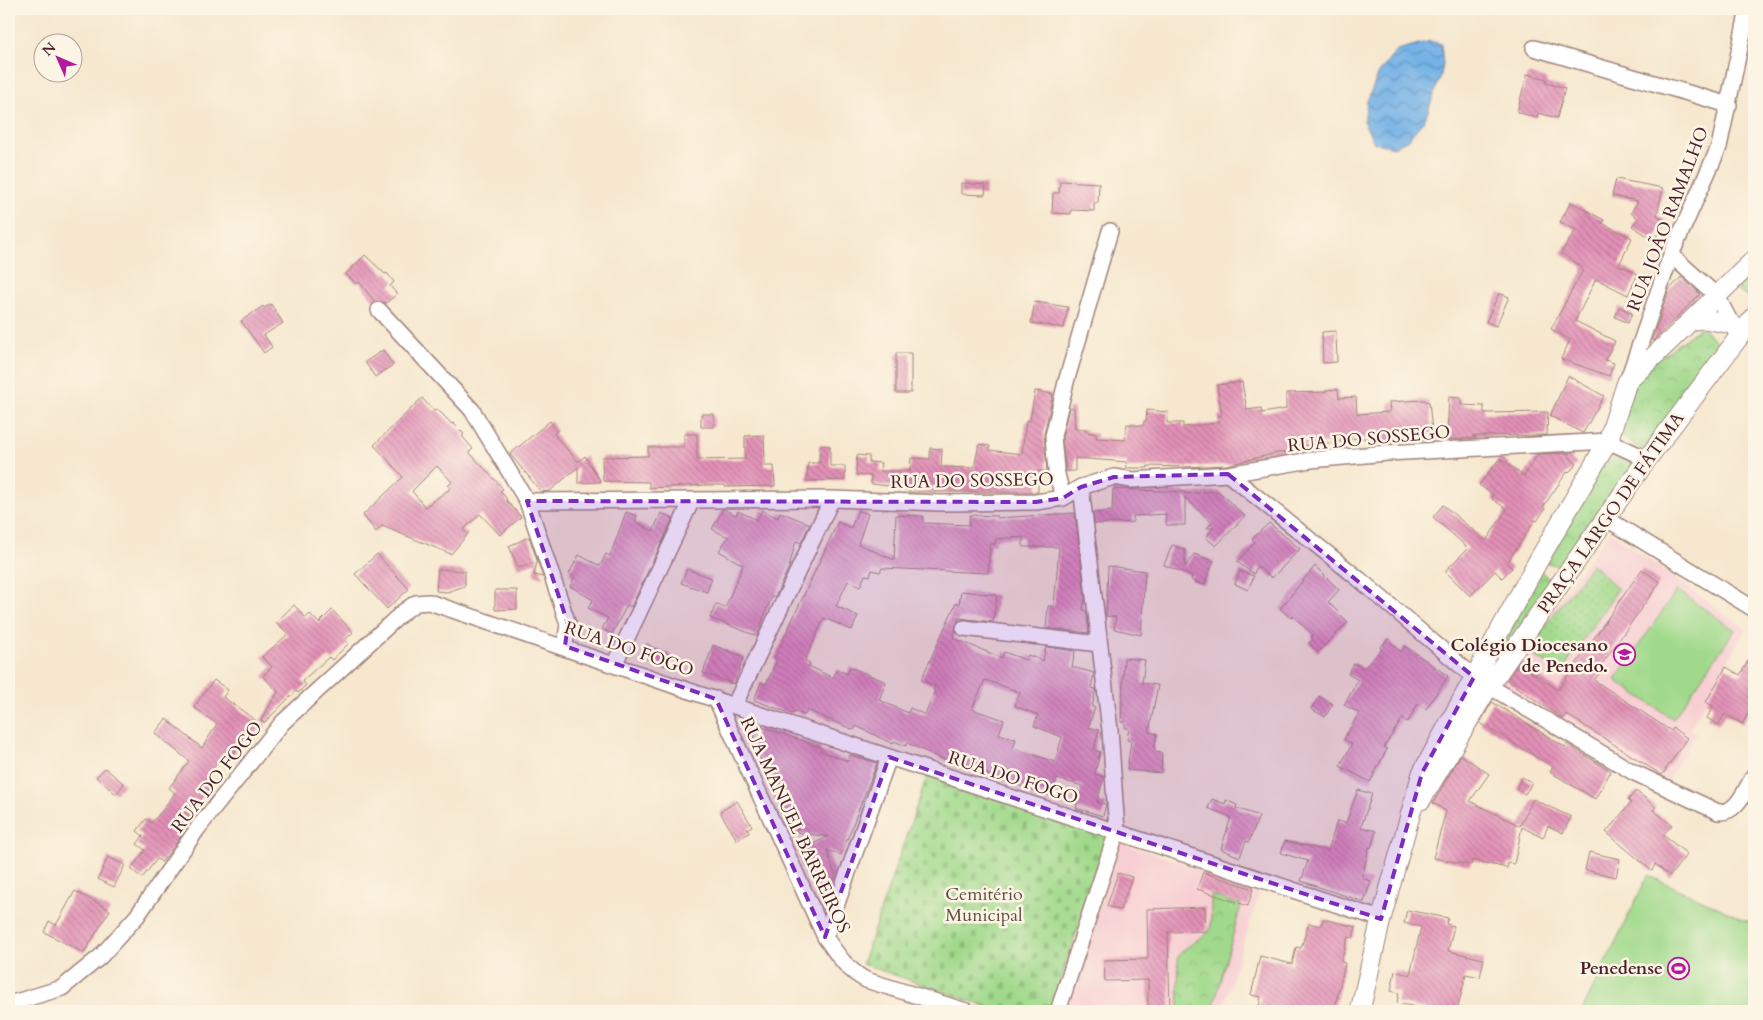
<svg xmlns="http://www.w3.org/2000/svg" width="1763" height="1020" viewBox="0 0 1763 1020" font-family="Cardo,serif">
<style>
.built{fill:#f7cfd3}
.cemetery{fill:url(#cemetery-stones);stroke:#757c5b}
.park{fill:url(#park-crowns);stroke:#757c5b}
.garden{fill:url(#garden-dots);stroke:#757c5b}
.pitch{fill:#a0d98b;stroke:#757c5b}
.water{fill:url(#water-waves);stroke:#5f6889}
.building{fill:url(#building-back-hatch);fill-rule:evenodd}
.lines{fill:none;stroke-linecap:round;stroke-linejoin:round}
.minor-casing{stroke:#a0837c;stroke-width:18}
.major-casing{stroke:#a0837c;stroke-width:21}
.minor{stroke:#fff;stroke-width:15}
.major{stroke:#fff;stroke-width:19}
.marked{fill:#7b2cbf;fill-opacity:0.2;stroke:#7b2cbf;stroke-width:4;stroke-dasharray:10 6;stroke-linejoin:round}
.labels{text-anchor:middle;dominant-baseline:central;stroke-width:5;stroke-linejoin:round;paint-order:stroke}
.street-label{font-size:18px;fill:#4a1f2b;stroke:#fcf5e5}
.poi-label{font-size:18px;font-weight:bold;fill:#4a1f2b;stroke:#fcf5e5;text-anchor:end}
.park-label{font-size:18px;fill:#604e43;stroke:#fcf5e5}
</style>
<defs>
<pattern id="cemetery-stones" width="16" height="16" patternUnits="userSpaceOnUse" patternTransform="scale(1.25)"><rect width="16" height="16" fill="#a0d98b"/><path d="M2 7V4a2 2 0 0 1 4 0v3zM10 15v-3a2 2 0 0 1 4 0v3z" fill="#8bba78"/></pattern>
<pattern id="park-crowns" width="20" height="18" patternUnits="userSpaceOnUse" patternTransform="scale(1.25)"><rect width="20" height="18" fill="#a0d98b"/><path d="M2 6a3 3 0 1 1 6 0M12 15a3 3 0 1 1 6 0" fill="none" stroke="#8bba78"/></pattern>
<pattern id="garden-dots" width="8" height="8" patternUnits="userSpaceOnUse" patternTransform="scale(1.25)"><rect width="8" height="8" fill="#a0d98b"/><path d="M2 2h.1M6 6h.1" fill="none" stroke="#8bba78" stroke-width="1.8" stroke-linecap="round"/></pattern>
<pattern id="water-waves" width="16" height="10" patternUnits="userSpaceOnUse" patternTransform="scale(1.25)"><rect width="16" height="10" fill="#74b2e7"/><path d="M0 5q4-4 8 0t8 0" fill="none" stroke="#6190bb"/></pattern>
<pattern id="building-back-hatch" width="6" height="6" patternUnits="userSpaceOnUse" patternTransform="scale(1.25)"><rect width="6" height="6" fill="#e391b7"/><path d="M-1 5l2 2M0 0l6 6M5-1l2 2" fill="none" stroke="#ba7695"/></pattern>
</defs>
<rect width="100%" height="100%" fill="#fcf5e5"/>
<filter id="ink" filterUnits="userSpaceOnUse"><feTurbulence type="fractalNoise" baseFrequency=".02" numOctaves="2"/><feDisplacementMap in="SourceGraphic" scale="10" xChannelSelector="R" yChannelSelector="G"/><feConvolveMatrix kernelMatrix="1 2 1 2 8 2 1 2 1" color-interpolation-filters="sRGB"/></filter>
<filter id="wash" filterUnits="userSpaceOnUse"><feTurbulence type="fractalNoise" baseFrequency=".0096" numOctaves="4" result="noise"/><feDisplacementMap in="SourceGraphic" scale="20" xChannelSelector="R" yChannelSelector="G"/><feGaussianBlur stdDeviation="1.12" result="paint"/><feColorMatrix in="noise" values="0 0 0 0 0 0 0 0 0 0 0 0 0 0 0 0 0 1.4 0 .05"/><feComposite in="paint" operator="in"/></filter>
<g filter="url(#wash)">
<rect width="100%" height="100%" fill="#f6e7ce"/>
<path class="built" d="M1610,532L1746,629L1690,729L1696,734L1665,785L1497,681Z
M1120,843L1261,888L1222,1011H1066Z"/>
<path class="cemetery" d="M927,776L1108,834L1051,1011H1000L862,964Z"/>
<path class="park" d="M1754,271V303L1735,288Z
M1701,327L1723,347L1648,454L1617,433L1636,381L1651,364Z
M1613,446L1642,459L1567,568L1544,562Z
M1538,570L1556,582L1491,674L1485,673Z
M1211,895L1241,905L1212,1011H1179L1178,958L1182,951L1211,930Z"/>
<path class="garden" d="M1592,564L1618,589L1561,672L1526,651Z"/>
<path class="pitch" d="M1677,590L1735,630L1673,719L1615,680Z
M1648,875L1754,924V1011H1582Z"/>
<path class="water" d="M1430,41L1441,44L1443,64L1441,75L1425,119L1408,139L1394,147L1374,143L1364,122L1367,101L1379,73L1397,50Z"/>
<g id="blocks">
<path class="building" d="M1527,74L1547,79L1546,83L1565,88L1557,118L1538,113L1537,118L1517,112Z
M1616,179L1663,188L1657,215L1666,221L1654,240L1632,226L1638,218L1631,213L1638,201L1612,196Z
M1060,181L1099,183L1098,203H1094V211L1071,210V214L1052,213L1053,193H1059Z
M961,183L986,185L985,195L961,194Z
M1571,202L1604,220L1602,223L1632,238L1619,265L1638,274L1628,295L1596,279L1575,321L1615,341L1605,360L1614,363L1609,376L1561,359L1570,340L1551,329L1582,272V267L1561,253L1576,230L1560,222Z
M365,255L385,274L387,273L394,282L390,286L397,294L386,303L375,302L359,282L357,284L346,274Z
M1681,277L1700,294L1653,341L1652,340L1669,290Z
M1499,293L1509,297L1496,326L1486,322Z
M1035,302L1068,307L1064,328L1031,323Z
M271,304L283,323L264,335L272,347L264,353L241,321L263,306L264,308Z
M1619,307L1632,313L1628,323L1615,317Z
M1336,331L1337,362L1323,363L1322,332Z
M383,350L393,365L375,377L365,362Z
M896,353H911V393H896Z
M1568,376L1604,396L1583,433L1550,416Z
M1242,382L1247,410L1261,408L1262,413L1286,409V393L1326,392V390L1338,389L1339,398L1356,397L1357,414L1390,412L1389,402L1424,400L1429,402L1433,441L1400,439V443L1384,444L1383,441H1369V438L1341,439V442L1306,445V451L1277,453L1227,465L1184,467L1148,466V468H1126L1127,462L1075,458V471H1066L1062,437L1069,408H1074L1075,429H1086V432L1097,434L1096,438L1125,440L1127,424L1143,426L1144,421H1146L1147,410L1168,412L1167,423H1183V427L1219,423L1218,416L1222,415L1217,385Z
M1035,391L1053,394L1044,434L1047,471H1038V492H909V490L899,489V487L871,484V476L856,475L857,455L869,456V462L881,463L880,471H910L911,458L930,459V448L942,449L941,467L974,468L979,444L990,446L989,450L1022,454L1026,421H1030Z
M1449,397L1461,398V405L1484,406V413L1548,412L1547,435L1472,436L1476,438L1447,440Z
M422,398L434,411L437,409L452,424L453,423L464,434L462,436L473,449L469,452L496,481L503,489L500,491L507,499L506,500L521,517L500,535L480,514L463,530L468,534L451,554L382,526L376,532L363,515L403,477L374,445ZM437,466L452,482L448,486L451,488L425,507L412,491Z
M701,414H714V427H701Z
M550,421L557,431L554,434L578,462L585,456L601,482L578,483V467L550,491L541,492L529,477L510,454Z
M684,434H697V460L745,459V436L764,435L765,466H774L775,486L725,487V485H707L649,488V482L603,481L602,457L648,456V447H684Z
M820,445L830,446V466H845V480L807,481L808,463H819Z
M1569,453V457L1577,464L1568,473L1567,472L1543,507L1545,509L1537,521L1535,520L1507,563L1512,568L1502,578L1495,571L1470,596L1445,571L1468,548L1433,517L1443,505L1486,541L1507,509L1492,499L1494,495L1479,485L1500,458L1524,476L1538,454Z
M1113,489L1185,492V494L1218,491L1245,516L1216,546L1206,538L1213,528H1207L1212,523L1185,497V525H1166V514L1133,516V522L1095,524L1093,513L1112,511Z
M723,509L736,515L738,511L757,520L762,510L778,518L780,512L810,524L801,543L796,541L789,567L775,597L772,596L757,636L710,618L716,604L725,608L726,606L743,565L719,551L728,537L712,529Z
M858,510L868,514L858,544L894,560L896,515L923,516V523L969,525L970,515L997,516V518L1075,513L1085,597L1083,610H1086L1089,633L1046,628L1048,606H1054L1059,547H1023V537L996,539L995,544H990L988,573L882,568L880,572L872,570L870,576L865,575L860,587L848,581L836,606L858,616L852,630L824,618L805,661L810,663L809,666L833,678L837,669L847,674L850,667L886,682L879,700L908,713L910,708L925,715L935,691L933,690L935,686L921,680L956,603L959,604L961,591L997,595L993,622L959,618L953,638L1002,658L1004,652L1026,660L1028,655L1043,661L1046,647L1075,651L1072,667L1094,673L1091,688L1096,689L1092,707L1095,708L1088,727L1099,730L1094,750L1100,752L1095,774L1104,777L1097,802L1106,804L1103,816L1076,808L1083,786L1057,779L1052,796L1044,794L940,758L907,743L906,746L894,741L893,744L856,726L854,730L807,710L805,715L794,711L792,714L754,700L761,682L766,684L777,660L774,659L838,522L851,528ZM985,680L1020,692L1015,706L1038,715L1034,726L1062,737L1055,762L1013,748L1016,739L999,734L1004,720L972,709Z
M626,512L637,516L635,522L653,531L661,513L673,518L631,607L627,605L612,634L602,629L608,618L588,608L593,600L570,586L575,577L569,574L579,555L600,566L606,554L610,556Z
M1269,523L1300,549L1272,578L1257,566L1254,574L1237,562L1255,542L1252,539Z
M529,537L543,577L534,575L537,562L518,568L509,546Z
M1172,545L1185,550V567L1194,554L1214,561L1204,585L1191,580L1192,576L1164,565Z
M377,554L409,589L387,609L355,574Z
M1108,566L1145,571L1141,635L1114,629L1116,617L1106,616Z
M1315,566L1339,590L1328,602L1348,622L1318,652L1309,643L1313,639L1311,636L1313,635L1293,616L1291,618L1280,609Z
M438,569L465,571V586L447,592L436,591Z
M687,569L712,578L707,592L681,583Z
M1642,569L1660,582L1597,671L1600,673L1594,680L1671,731L1673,728L1687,738L1662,775L1566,714L1563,719L1507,680L1519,663L1558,690Z
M1240,571L1254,576L1248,590L1235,584Z
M495,590H517V609L495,610Z
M294,605L306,618L310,614L319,623L332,610L353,632L345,640L348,644L332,660L329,657L302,681L306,685L298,693L296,691L264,723L261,720L278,692L263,676L272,667L262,657L288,634L276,622Z
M1388,639L1401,652L1405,646L1448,676L1426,709L1418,704L1408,722L1402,719L1384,747L1387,749L1370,782L1340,766L1352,744L1344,739L1359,713L1344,705L1358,680L1348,674L1354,663L1364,668L1382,649L1380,648Z
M713,645L744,657L734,684L703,673Z
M646,646L670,654L665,666L642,657Z
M1754,651V703L1742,724L1725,714L1718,725L1707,718L1713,706L1706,702L1726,667L1740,675Z
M1124,658L1145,660L1142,683L1158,685L1149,732L1157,734L1154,748L1155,752L1162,753L1161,773L1127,770L1131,741L1127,740L1129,728H1125V722H1121Z
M214,680L228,690L223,697L262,725L245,747L241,743L231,758L224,754L205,779L212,784L197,804L202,808L162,862L157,859L142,878L131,869L145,850L137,844L143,836L137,831L146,819L151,823L162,811L175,793L169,788L189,761L155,733L166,719L202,748L217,724L194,707Z
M1319,696L1333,704L1325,717L1311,709Z
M1492,702L1565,747L1567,744L1611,771L1595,799L1550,772L1553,767L1480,723Z
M759,726L804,741L821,748L820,751L848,761L850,755L877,763L841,855L827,850L836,878L831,881L833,887L830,894L822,897L810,864L807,866L799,850L828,837L796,832L800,816L785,821L779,806L780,805L766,772L769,764L756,757L752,743Z
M1461,755L1489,774L1470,801L1520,826L1533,799L1571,817L1563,833L1548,826L1543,838L1522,827L1514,864L1508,863L1507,868L1472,860L1471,865L1433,858L1446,811L1433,803Z
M105,768L124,784L116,794L96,777Z
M1522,777L1532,783L1525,794L1516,789Z
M1358,790L1372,794L1361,827L1376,831L1371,848L1369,847L1362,878L1371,881L1364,902L1301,881L1308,861L1281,853L1285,841L1328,851L1337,821L1346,823Z
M1636,791L1656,807L1653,810L1672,825L1663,835L1687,854L1670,876L1655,864L1652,871L1606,832L1631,803L1628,800Z
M1212,799L1225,804L1226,800L1237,805L1236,808L1259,816L1249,842L1246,841L1240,857L1221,849L1231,817L1208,808Z
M737,801L752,826L747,829L749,833L737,840L720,812Z
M1589,852L1620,859L1616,877L1585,870Z
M108,857L125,865L114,887L98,879Z
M1203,872L1253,889L1248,906L1197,889Z
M1118,873L1132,877L1120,910L1107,906Z
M75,891L110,910L84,953L44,932L49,921L56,925Z
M1205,907L1206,931L1168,932L1170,1011H1148V980L1105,981L1104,960L1148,959L1147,909Z
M1407,910L1448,918L1446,924L1454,926L1448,951L1484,959L1480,977L1466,974L1457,1011H1435L1397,1003L1399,993L1391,991L1395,971L1410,975L1421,927L1404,923Z
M1323,919L1356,927L1353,938L1348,937L1341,962L1345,963L1334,1011H1258L1261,997L1251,995L1260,956L1292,964L1296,947L1301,948L1309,923L1321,926Z"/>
</g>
</g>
<g filter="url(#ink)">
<use href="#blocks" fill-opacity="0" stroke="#a0837c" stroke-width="1"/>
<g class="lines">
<defs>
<path id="minor" d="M1534,48L1729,105
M1671,255L1717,296L1735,331
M379,310L472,410L527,501L568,624L565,646
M1627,382L1671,255L1719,147L1748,9
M1228,474L1359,579L1474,677L1633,772L1718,812C1737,814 1745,790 1754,775
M1063,498L1056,470L1053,436L1066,382L1110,231
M527,501L832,499L940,503L1036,502L1063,498L1081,487L1114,477L1132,480L1228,474L1311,460L1387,453L1608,441L1647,459
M1607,519L1754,609
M964,628L1099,644
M615,663L692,500
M716,699L825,937C837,954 847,970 866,980L966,1011
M734,706L832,499
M825,937L889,757
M9,1004L62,988L100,957L137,916L198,828L282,723L403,612L416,603L429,602L734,706L1381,919
M1058,1011L1117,831L1110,730L1081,487"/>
<path id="major" d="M1693,320L1704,319L1732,324
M1421,800L1489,686L1647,459L1754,317
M1360,1011L1381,919L1422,773L1538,561L1608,441L1627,382L1754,260"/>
</defs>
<use href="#minor" class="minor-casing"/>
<use href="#major" class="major-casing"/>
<use href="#minor" class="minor"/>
<use href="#major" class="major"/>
</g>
</g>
<path class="marked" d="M1228,474L1474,677L1422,773L1381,919L889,757L825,937L716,699L565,646L568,624L527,501L1036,502L1063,498L1081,487L1114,477Z"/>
<defs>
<symbol id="school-ring" viewBox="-11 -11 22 22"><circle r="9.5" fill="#fcf5e5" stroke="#b5179e" stroke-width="1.5"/><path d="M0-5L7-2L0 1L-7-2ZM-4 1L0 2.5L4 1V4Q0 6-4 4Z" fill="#b5179e"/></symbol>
<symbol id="stadium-ring" viewBox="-11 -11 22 22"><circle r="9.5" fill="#fcf5e5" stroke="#b5179e" stroke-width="1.5"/><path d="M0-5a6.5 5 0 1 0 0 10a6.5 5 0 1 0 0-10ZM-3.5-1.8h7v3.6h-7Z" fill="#b5179e"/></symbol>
</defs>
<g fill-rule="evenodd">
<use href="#school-ring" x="1612" y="642" width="25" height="25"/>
<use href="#stadium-ring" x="1666" y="956" width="25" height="25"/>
</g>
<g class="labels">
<g class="street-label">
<text transform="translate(1668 219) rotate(-69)">RUA JOÃO RAMALHO</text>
<text transform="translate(1369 439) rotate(-5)">RUA DO SOSSEGO</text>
<text transform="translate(972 481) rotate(-1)">RUA DO SOSSEGO</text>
<text transform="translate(1611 513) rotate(-55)">PRAÇA LARGO DE FÁTIMA</text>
<text transform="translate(629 649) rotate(19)">RUA DO FOGO</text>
<text transform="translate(217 777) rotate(-52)">RUA DO FOGO</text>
<text transform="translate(1013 778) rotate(18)">RUA DO FOGO</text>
<text transform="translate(795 825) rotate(65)">RUA MANUEL BARREIROS</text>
</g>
<g class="poi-label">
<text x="1608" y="645">Colégio Diocesano<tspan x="1608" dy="21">de Penedo.</tspan></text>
<text x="1663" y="968">Penedense</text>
</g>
<g class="park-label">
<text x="984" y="894">Cemitério<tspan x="984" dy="21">Municipal</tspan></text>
</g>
</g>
<rect width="1763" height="1020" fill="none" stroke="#fcf5e5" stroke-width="30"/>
<g transform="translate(58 58) rotate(315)"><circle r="24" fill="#fcf5e5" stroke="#b59f9b"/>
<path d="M0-4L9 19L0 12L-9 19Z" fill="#b5179e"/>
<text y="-8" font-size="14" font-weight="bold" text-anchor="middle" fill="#4a1f2b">N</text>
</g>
</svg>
